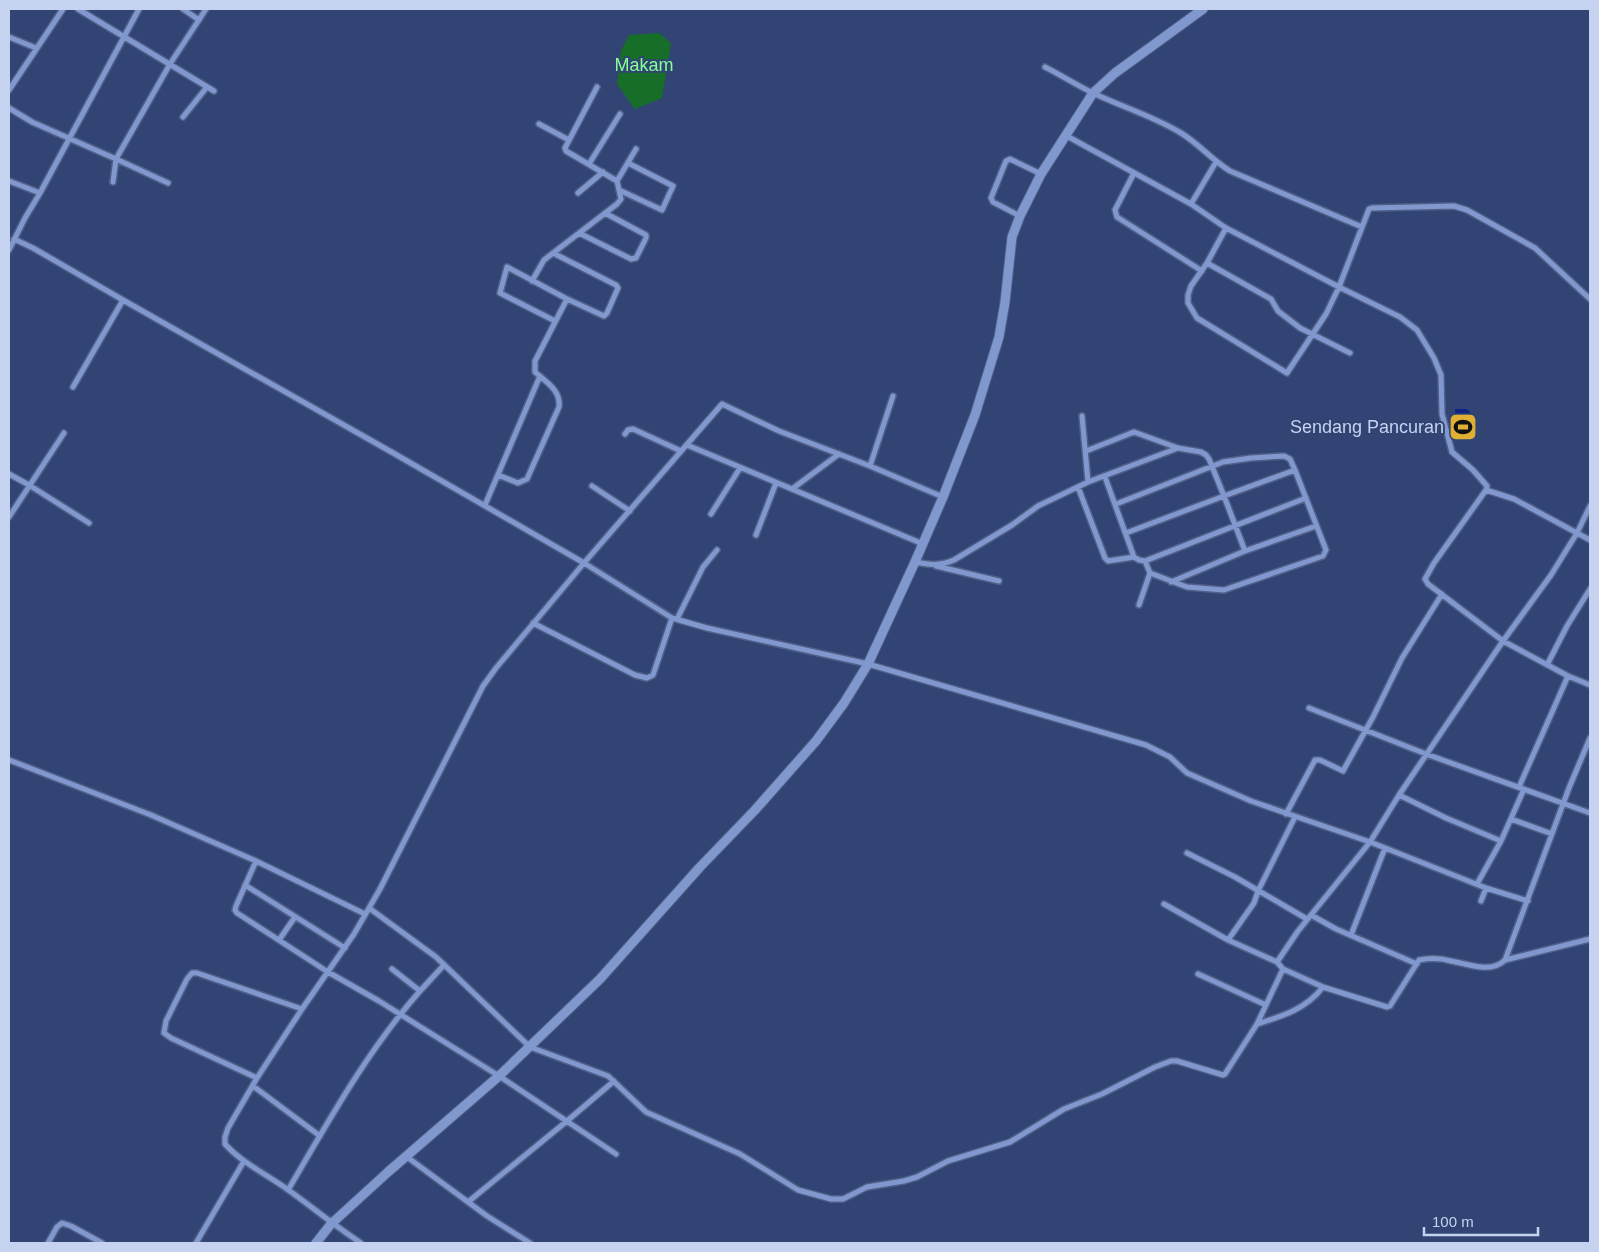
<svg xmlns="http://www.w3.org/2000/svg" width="1599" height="1252" viewBox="0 0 1599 1252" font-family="Arial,sans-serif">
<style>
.green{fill:#176e28}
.water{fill:#0f257f}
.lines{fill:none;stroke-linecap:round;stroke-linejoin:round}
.minor-casing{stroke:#505f88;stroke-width:8}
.tertiary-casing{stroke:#505f88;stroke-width:11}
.minor{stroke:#8098ce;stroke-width:5}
.tertiary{stroke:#8098ce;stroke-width:9}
.labels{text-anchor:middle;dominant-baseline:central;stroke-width:4;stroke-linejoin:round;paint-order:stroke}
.park-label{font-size:18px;fill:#86ff93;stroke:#314474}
.poi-label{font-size:18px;fill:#c6d3f0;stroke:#314474;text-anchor:end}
</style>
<rect width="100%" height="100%" fill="#314474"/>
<path class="green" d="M659,33L671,43L662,98L635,109L617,84L621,51L629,35Z"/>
<path class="water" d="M1455,409H1467L1471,413L1472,416L1469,438H1456Z"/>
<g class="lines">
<defs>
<path id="minor" d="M78,9L214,91
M183,9L199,20
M9,37L36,48
M1045,67C1061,75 1076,85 1093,93C1122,107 1153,116 1181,133C1199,144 1212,160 1230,171L1362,227
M9,90L63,9
M9,108L32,122L116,159L170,64L206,9
M183,117L207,87
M539,124L569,140
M1065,135L1191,204L1226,228L1339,287L1400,317L1417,330L1434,358L1441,375L1442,414L1452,452L1473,470L1487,486L1486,490L1514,499L1590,540
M589,164L620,114
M1134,173L1115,210L1117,217L1202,271
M9,181L40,193
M617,181L636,149
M113,182L116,159L168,183
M619,190L662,210L673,186L628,163
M578,193L603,172
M1191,204L1216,162
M1020,216L993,202L991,198L1006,161L1010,159L1041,174
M1226,228L1207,263L1191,286L1188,295V303L1197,318L1287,373L1326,314L1339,287L1369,209L1372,208L1454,206L1467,210L1535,248L1590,299
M579,233L631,259L636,258L646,238V235L605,213
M14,239L33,248L123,300L395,454L584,563L672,618L707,628L868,664L1146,745L1170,757L1187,773L1251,801L1370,842L1486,888L1528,901
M9,250L25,218L40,193L139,9
M553,253L616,285L618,288L607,313L604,316L567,299
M1207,263L1271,299L1278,311L1300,328L1350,353
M532,281L544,260L617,204L621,199L617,181L566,151L565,148L597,87
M73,387L123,300
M1082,416L1088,482
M625,434L628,430L633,429L681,451
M687,445L923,544
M1086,451L1134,432L1178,448L1201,452L1206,455L1209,459L1224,496L1295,470L1326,550L1323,556L1224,590L1187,587L1150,573L1145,561L1139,560L1134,557L1105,477
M870,466L893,396
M9,474L29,485L89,523
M498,475L518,483L527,479L559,407C561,390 546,382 535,372V361L567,299L507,267L500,293L555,321
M592,486L630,511
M1078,487L1105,558L1108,561L1134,557
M792,489L839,454
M1486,490L1434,563L1425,579L1428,584L1503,641L1568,676L1519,787
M1116,504L1223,462L1251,458L1284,456L1290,459L1295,470
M485,505L540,376
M711,514L740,468
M9,517L64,433
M1126,533L1224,496L1245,551
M756,535L776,483
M1145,561L1306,498
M915,562C930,565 940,566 954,560L1012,525L1038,506L1088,482L1178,448
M936,566L999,581
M1171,582L1245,551L1316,526
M1139,605L1150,573
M677,619L703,567L717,550
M533,623L635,675L647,678L653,675L672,618
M1547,665L1567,626L1590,589
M1568,676L1590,685
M1309,708L1426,754L1590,813
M9,760L151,815L256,861L365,914
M1399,795L1446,818L1501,841L1477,884
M1286,814L1315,760H1320L1343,771L1373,717L1402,658L1442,594
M1511,819L1552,834
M1501,841L1524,789
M1187,853L1235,877L1307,919
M256,861L236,906L235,910L237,913L328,972L379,1001L499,1076L616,1154
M245,885L345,948
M1481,901L1486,888
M369,908L436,957L530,1047L608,1076L646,1112L740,1154L798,1190L831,1199H843L867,1187L904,1181L917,1177L948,1161L1010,1142L1064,1109L1102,1094L1155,1067L1171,1061H1177L1223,1075L1225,1074L1257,1024L1283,969L1277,962L1228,940L1164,904
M1311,915L1336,929L1417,964
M1351,935L1385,848
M279,940L295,917
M1228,940L1254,903L1258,891L1295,817
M1505,960L1590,939
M1277,962L1298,931L1370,842L1399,795L1503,641L1551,575L1577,533L1590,506
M1283,969L1323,987L1387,1007L1390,1006L1419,960C1429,958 1441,958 1451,961C1468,964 1491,974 1505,960L1569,788L1590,738
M1198,974L1266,1005
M420,991L444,965
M1257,1024C1283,1016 1306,1009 1323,987
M257,1078L171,1038L164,1033L166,1021L187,979L192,973H197L302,1009
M253,1086L320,1136
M407,1157L487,1216L530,1243
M288,1190C328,1122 367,1051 420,991L392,969
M468,1202L567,1121L614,1081
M48,1243L57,1227L62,1223L71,1226L102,1243
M196,1243L244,1161
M361,1243C335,1226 312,1207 287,1189C266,1174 242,1163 225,1144V1137L228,1128L257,1078L302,1009L354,934L380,889L483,686L496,668L584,563L722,404L779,431L870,466L943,497"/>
<path id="tertiary" d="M316,1243L331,1224L388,1172L499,1076L600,979L700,867L755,810L816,741L844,703L868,664L915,562L943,497L975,415L999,337L1005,302L1012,237L1020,216L1041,174L1093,93L1115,73L1203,9"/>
</defs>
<use href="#minor" class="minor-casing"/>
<use href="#tertiary" class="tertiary-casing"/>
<use href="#minor" class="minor"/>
<use href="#tertiary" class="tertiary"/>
</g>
<defs>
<symbol id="stadium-square" viewBox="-11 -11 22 22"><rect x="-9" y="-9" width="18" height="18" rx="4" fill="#e0b034" stroke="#314474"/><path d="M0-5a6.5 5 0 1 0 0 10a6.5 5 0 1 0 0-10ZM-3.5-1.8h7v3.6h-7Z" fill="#111"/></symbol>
</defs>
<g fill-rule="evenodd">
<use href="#stadium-square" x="1447" y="411" width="32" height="32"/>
</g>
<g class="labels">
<g class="park-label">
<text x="644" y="65">Makam</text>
</g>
<g class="poi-label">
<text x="1444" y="427">Sendang Pancuran</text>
</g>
</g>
<rect width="1599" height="1252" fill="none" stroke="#c6d3f0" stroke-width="20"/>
<path d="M1424 1227v8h114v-8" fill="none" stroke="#c6d3f0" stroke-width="2.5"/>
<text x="1432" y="1227" font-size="15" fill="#c6d3f0" stroke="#314474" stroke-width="4" paint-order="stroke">100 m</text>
</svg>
